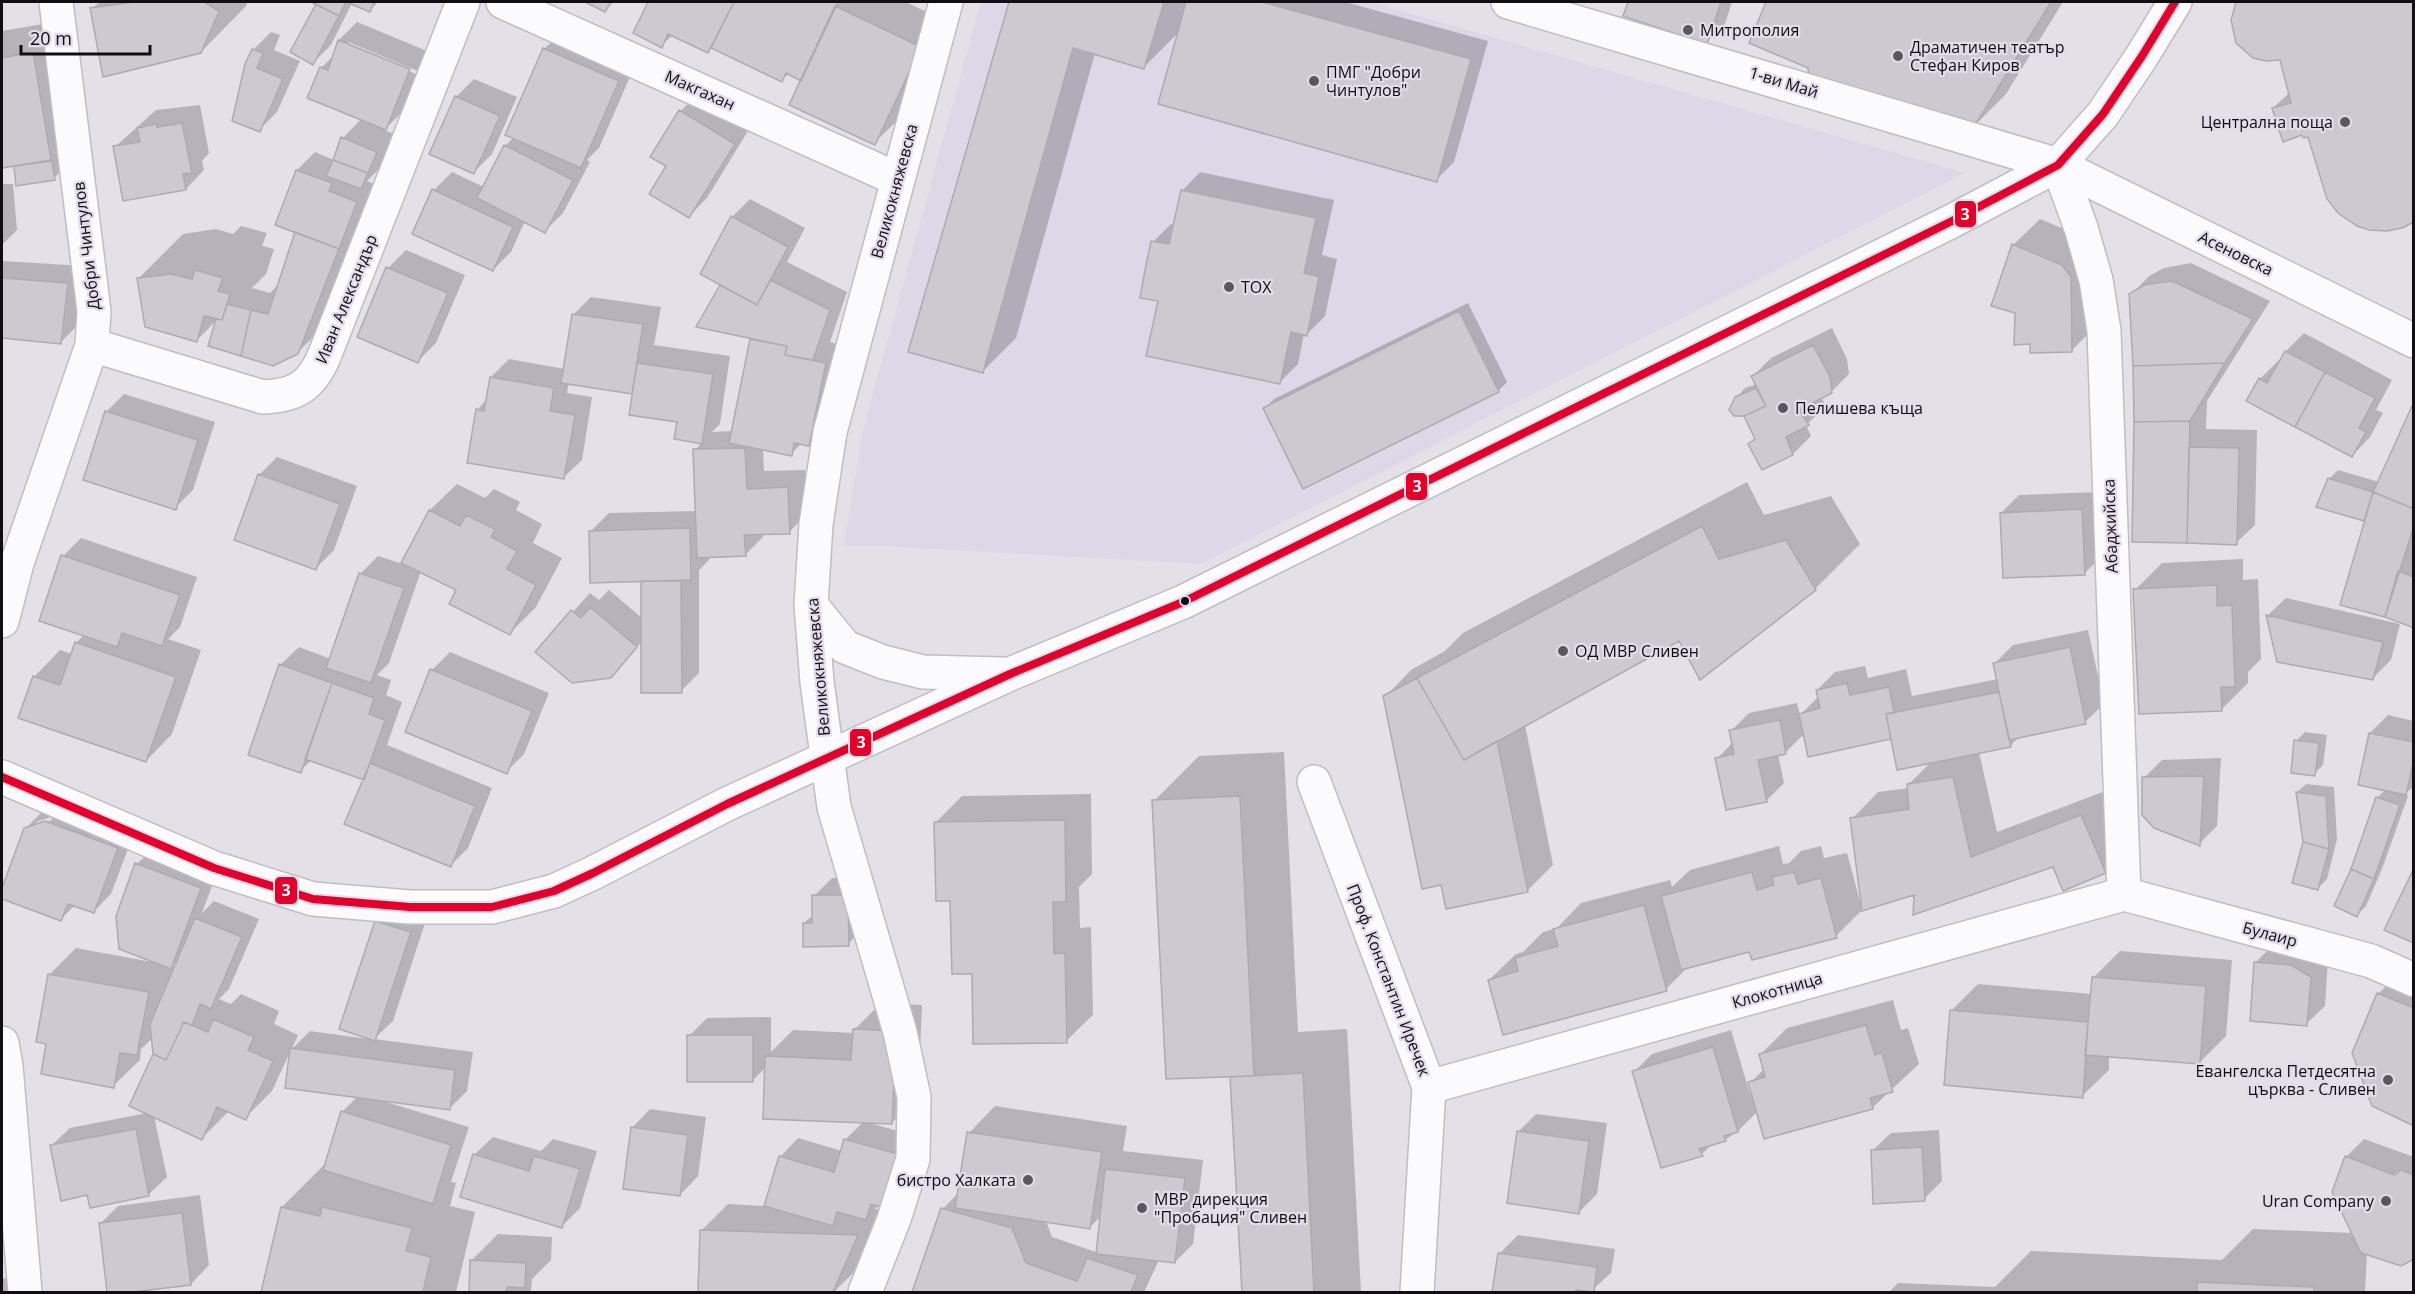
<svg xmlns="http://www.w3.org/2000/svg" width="2415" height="1294" viewBox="0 0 2415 1294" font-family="'Open Sans',sans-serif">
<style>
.built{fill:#ded7e7}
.shadow{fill:#0003;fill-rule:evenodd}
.building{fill:#ccc9d0;stroke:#adaab0;stroke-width:1.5}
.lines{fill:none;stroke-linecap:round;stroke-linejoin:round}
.minor-casing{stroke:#c0bdc4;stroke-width:36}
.minor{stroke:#fbfafc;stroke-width:33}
.bus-1-casing{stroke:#e2dceb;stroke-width:12}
.bus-1{stroke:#e4002b;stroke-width:8}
.poi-dot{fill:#5a585e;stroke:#e2dceb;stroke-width:2}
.bus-dot{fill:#100e13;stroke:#e2dceb;stroke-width:2}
.labels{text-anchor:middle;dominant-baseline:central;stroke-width:4.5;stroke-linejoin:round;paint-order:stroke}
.poi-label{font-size:16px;fill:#100e13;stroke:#e2dceb;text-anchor:start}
.street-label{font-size:16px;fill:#100e13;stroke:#e2dceb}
.line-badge{stroke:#e2dceb;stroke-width:2}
.badge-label{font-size:16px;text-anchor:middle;font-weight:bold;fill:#fff}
</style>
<rect width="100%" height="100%" fill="#e3e0e8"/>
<path class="built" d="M981,2H1370L1965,173L1201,564L883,546H844L863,430Z"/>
<path class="shadow" d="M99,2H248L246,6L201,52L92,9Z
M315,2H378L370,10L352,3L331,45L313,63L318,3Z
M589,2H614L605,10Z
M650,2H906L946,21L901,117L874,143L803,80L789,73L782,80L712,47L707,52L673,35L661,46L635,33Z
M1010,2H1345L1488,41L1454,162L1436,180L1179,32L1144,67L1095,53L1016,338L982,372L910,351Z
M1630,2H1732L1725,24L1707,42L1625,15Z
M1768,2H2063L2006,94L1972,128L1810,67L1751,42Z
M2238,2H2414V220L2273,108L2290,92L2281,59L2232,20Z
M66,20L84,124L55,153L60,152L63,169L54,178L16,166L19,163L2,166V31Z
M357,22L427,51L404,110L384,130L394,134L379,169L367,181L374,184L343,307L297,353L217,320L196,341L138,279L183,234L216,229L233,234L241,226L267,233L262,246L274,249L266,274L252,288L270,293L280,283L297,231V170L315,152L334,160L343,138L362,118L321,68L335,54L339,40ZM348,42L418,71L416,74L348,45Z
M563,31L636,63L599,148L587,160L590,162L563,213L545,231L525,221L511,252L493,270L434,190L452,172L484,187L505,146L514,137L544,49Z
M271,32L280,35L274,50L300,61L277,112L259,130L253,50Z
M474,79L517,97L492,154L474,172L456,97Z
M699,93L751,126L707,198L689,216L668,166L681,111Z
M200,105L209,153L202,161L204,170L186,189L115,147L156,110Z
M1200,172L1334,200L1322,255L1337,259L1325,316L1307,334L1304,333L1298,364L1280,382L1160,300L1153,242L1171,224H1175L1182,191Z
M2,184H13L17,230L2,245Z
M750,199L805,228L787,262L847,292L830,342L844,346L827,426L809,445L802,443L791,454L763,448L764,471L805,470L807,514L789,532L763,533V537L745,555L709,556V560L699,570V673L681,691L642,642L610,676L537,652L590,593L599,600L609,590L642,618V579L591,531L609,513L697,511L695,450L702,442L676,438L678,421L634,392L569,382L567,393L592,397L582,460L563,478L477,410L487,399L491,377L509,359L565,369L573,315L591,297L661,307L654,345L730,356L720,424L712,432L733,431L752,338L698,326L723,284L732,217Z
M2040,219L2088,239L2098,324L2072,350L2013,245Z
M406,250L465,275L436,343L418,361L388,268Z
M2,261L85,266L79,324L61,342L2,337Z
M2191,263L2270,301L2207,401L2206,429L2257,430L2255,525L2236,543L2136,422L2131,295L2149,276L2164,268Z
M1468,303L1507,382L1498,391L1265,408L1274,399Z
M1832,328L1847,359L1849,374L1831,392L1821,397L1826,406L1806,425L1811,436L1793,454L1763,468L1750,444L1756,437L1736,398L1745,388L1757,384L1753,376L1771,358Z
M2304,333L2392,380L2376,410L2383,413L2370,437L2352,456L2260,379L2278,361L2280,362L2286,351Z
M124,394L215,422L193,490L175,508L106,412Z
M2414,407V627L2368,515L2364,519L2329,479L2338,470L2379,482Z
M277,457L357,486L334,550L316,568L259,475Z
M1747,482L1764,515L1831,496L1860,544L1815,589L1680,639L1525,725L1553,865L1527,891L1442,884L1385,697L1411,670L1445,651L1463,633Z
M457,484L485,498L494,489L520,502L516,510L542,524L533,543L562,558L536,607L510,633L458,590L421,571L389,663L377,675L391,680L386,695L402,702L387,745L492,788L468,848L450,866L366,779L312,760L300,771L280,665L299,647L331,659L360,574L378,556L403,564L430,510Z
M2099,492L2103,555L2085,573L2001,513L2019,495Z
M81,538L197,577L180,627L168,639L201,650L172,734L146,761L34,677L60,650L72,654L76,643L85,634L63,556Z
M2243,559V580L2258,579L2261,659L2248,672V683L2221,710L2135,590L2162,563Z
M2286,598L2400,624L2391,660L2373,678L2268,615Z
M2088,630L2104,704L2085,722L2019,737L2010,746L1979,752L1997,832L2108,790L2131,845L2105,872L2054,865L1916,893L1862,910L1836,936L1750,950L1688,967L1666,989L1489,980L1516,954L1523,952L1543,932L1557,928L1581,903L1670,880L1672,887L1690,870L1779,846L1783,864L1789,863L1801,851L1821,846L1824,858L1847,853L1861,905L1863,904L1852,819L1878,792L1909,788V784L1932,761L1892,737L1805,733L1786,752L1778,754L1784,783L1766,801L1717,759L1733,742L1731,731L1749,713L1797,703L1800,715L1819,696L1817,690L1835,672L1865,666L1868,678L1906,669L1912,696L1998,679L1995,663L2013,645Z
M450,652L549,693L524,754L506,772L432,670Z
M2388,715L2414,721V786L2404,795L2408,796L2382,869L2366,906L2357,915L2377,798L2385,790L2370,733Z
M2305,732L2327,735L2323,765L2314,774L2296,741Z
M1284,752L1298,1032L1347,1029L1361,1292H1243L1232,1075L1154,801L1199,756Z
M2221,758L2217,826L2199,844L2144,778L2162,760Z
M2306,784L2334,787L2337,839L2327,879L2318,888L2304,843L2297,792Z
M1091,794L1092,874L1079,887L1080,928L1091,927L1093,1015L1066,1041L974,972L952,899L936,822L962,796Z
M44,810L135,830L111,894L93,912L75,905L61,919L2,897L25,829ZM51,817L52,820L36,826V822Z
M155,846L218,870L202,913L214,901L259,919L229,989L219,999L231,1004L241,994L279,1011L274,1024L298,1035L292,1049L310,1031L368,1039L376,921L394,903L428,914L393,1021L374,1039L473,1052L467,1091L449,1109L387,1100L386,1102L469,1127L451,1182L456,1183L450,1206L475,1212L456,1292H262L282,1207L326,1163L342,1112L358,1096L291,1050L272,1091L245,1118L229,1111L202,1138L154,1116L167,1177L148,1195L88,1193L51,1146L70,1128L147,1113L156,1053L153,1038L141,1049L140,1060L113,1086L48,1043L49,975L76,948L152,962L137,864ZM180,958L176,966H172Z
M865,877L866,926L848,944L804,923L814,914V896L832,878Z
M2274,944L2328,959L2325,1006L2306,1024L2256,962Z
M2120,951L2232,960L2226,1036L2199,1063L2109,1056V1070L2082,1096L1952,1010L1978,984L2092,994L2093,978Z
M2404,968L2414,971V1124L2378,994Z
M1893,1000L1901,1030L1908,1028L1919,1064L1872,1108L1758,1111L1738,1131L1725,1140L1712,1144L1702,1154L1634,1072L1652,1054L1731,1030L1750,1094H1753L1750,1083L1765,1068L1761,1054L1787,1028Z
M881,1003L922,1005L918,1096L892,1123H870L922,1138L875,1209H884L857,1269L834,1292H700L701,1231L728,1204L766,1206L780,1157L798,1138L842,1151L846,1139L863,1122L766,1067L752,1081L689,1036L707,1018L771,1017V1052L793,1030L854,1033V1030Z
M995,1106L1127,1126L1123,1151L1203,1160L1193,1244L1175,1262L1159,1260L1144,1292L913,1291L943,1209L959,1192L969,1133ZM1102,1215L1096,1252L1052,1237L1046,1221L1089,1228Z
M650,1109L706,1117L698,1176L680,1195L632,1128Z
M1536,1114L1607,1123L1597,1194L1579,1212L1518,1132Z
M1939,1130L1942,1181L1924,1199L1872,1151L1891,1133Z
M493,1137L541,1151L553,1139L597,1151L580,1208L562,1226L474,1155Z
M2364,1139L2414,1157V1257L2367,1253L2365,1292H1889L1898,1283L1995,1287L2031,1251L2222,1260L2253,1229L2353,1233L2346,1157Z
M2,1162L8,1234L2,1235Z
M200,1195L209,1265L191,1284L109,1292L100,1224L118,1206Z
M498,1234L552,1237L551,1260L532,1279L531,1292H470L472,1260Z
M1518,1235L1615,1249L1611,1273L1590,1292H1494L1500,1253Z
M2,1278L25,1281L23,1292H2Z"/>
<path class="building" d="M134,2H204L219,11L201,53L103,77L90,8Z
M311,2H346L339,16Z
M346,2H374L370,12Z
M585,2H611L605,12Z
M648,2H734L708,53L668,34L662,48L633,33Z
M734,2H838L801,81L786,73L782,82L711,48Z
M1009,2H1164L1144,69L1073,48L983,373L908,352Z
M1186,2H1262L1471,59L1437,182L1158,104Z
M1628,2H1721L1707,44L1623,16Z
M1766,2H2051L1972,130L1809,81L1808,68L1749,43Z
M2236,2H2414V222L2402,228L2387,231L2369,230L2357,226L2338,213L2327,199L2308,137L2303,138L2302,135L2283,142L2272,108L2291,103L2280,60L2266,61L2253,58L2236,43L2231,20Z
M316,4L339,16L313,65L290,52Z
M835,6L921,47L875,145L789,105Z
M338,40L410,69L386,130L307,98L320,67L328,70Z
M543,48L619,81L581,168L505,135Z
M252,49L263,53L257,68L283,79L260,132L232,121L245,64Z
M33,52L51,160L2,168V58Z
M455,96L500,116L474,174L429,154Z
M679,110L735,144L689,218L649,194L666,166L650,157Z
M182,123L192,173L183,174L186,190L123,201L113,146L140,142L137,128L157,124V127Z
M341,137L377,152L368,173L333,160Z
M504,145L573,180L545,233L477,198Z
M333,160L368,173L361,189L326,176Z
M52,161L55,180L16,186L14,166Z
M296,170L332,183L329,191L357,202L339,249L275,225Z
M432,189L513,227L493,271L412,234Z
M1181,190L1316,218L1304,273L1319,277L1307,336L1291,332L1280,384L1146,356L1158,301L1140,298L1145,270L1151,241L1169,244Z
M731,216L788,247L757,305L700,274Z
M295,232L339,249L298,354L273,366L241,356L251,310L268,314Z
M2012,244L2062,265L2071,277L2072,352L2030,353V344L2014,345L2015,313L1991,306Z
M386,267L448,293L418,363L357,337Z
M195,270L223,278L218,291L230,294L222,320L204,316L197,342L145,327L137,278L171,274L192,279Z
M2,278L68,283L61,344L2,338Z
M770,280L830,310L813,360L785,355L787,346L696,327L720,285L757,305Z
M2172,281L2253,319L2225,363L2133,366L2129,294L2144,285Z
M227,304L251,310L241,356L208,346L216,319L222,320Z
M1459,311L1499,392L1303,489L1263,408Z
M572,314L643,324L632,394L561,383Z
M750,339L787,346L785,355L826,363L809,446L794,443L792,456L729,443Z
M1813,345L1830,377L1832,393L1799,410L1809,425L1786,437L1793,455L1762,470L1748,444L1755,439L1744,416L1766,406L1751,376Z
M2285,351L2325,372L2295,427L2246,401L2259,378L2267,383Z
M637,363L713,374L702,444L674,439L677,422L629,415Z
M2225,363L2190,421L2134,422L2133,366Z
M2325,372L2375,398L2359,428L2366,432L2352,457L2295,427Z
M490,377L554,388L550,411L575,415L564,479L467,463L476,409L484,411Z
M1756,388L1766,406L1744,416H1734L1729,410L1735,397Z
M2412,406L2414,407V509L2373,492Z
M105,411L198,440L176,510L83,480Z
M2190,421L2187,543L2132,542L2134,422Z
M2189,447L2239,448L2237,545L2187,543Z
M745,448L747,489L788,487L790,534L744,535L746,556L697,558L693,449Z
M258,474L340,504L316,570L234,540Z
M2328,478L2373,492L2364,521L2316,507Z
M2373,492L2414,509V526L2385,617L2340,605Z
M2082,509L2085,575L2003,578L2000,513Z
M429,510L460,526L466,515L495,529L491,537L517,551L507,569L536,585L510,635L449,604L456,590L401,563Z
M1702,526L1719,559L1786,540L1816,590L1700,680L1679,641L1464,760L1417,678Z
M690,528L691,580L590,583L589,531Z
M61,555L180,595L162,646L122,633L117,647L39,621Z
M2398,571L2414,577V628L2385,617Z
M359,573L404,588L371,683L326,668Z
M641,581H681L682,693H641Z
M2217,585V606L2232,605L2235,687H2221L2222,711L2139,714L2133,589Z
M590,607L637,647L611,678L572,683L535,652L571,610L581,618Z
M2266,615L2383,642L2373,680L2277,662Z
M75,642L176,677L146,762L18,718L33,676L60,685Z
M2070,647L2086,724L2009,740L1993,663Z
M279,664L332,683L301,773L248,755Z
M430,669L532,711L507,774L405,732Z
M1417,678L1464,760L1497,741L1528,892L1446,909L1441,885L1422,889L1383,696Z
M332,683L374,698L369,714L385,720L364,780L305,759Z
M1847,683L1850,695L1889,687L1894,713L1886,714L1891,739L1808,757L1799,714L1820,708L1816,690Z
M1999,692L2011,747L1897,770L1886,714Z
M1780,720L1786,754L1758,760L1767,802L1726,810L1715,758L1734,754L1729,730Z
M2369,733L2414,742V759L2406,795L2358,785Z
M2294,740L2319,743L2315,776L2291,773Z
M370,763L475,806L451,867L344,824Z
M2204,776L2200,846L2154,828L2142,815V777Z
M1953,777L1971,857L2081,815L2106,873L2063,891L2053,867L1913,915L1914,895L1862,911L1850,818L1909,809L1907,784Z
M2296,792L2326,796L2329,849L2303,842Z
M1240,796L1254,1076L1166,1079L1152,800Z
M2376,797L2400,805L2374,879L2351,869Z
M1065,820L1066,902H1053L1054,954L1065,953L1067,1043L973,1044L972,974H952L950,901H936L934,822Z
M45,821L118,848L94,913L68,904L61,921L2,899V888L24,828Z
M2303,842L2329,849L2318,890L2292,883Z
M135,863L201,888L171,969L119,949L116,916Z
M2414,868V943L2384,930Z
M2351,869L2374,879L2357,917L2334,906Z
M1752,872L1757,890L1774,885L1772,877L1794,872L1798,884L1821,878L1837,938L1752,960L1749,952L1681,970L1661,896Z
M812,895H848L849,946L803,947V923H812Z
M1644,905L1667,991L1503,1035L1488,980L1518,971L1515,958L1558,946L1553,929Z
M195,918L242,937L211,1009L200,1004L192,1025L184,1022L166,1060L153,1054L150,1024Z
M375,921L411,932L375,1041L339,1029Z
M2254,962L2291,965L2311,977L2307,1026L2250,1021Z
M48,974L149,992L137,1055L120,1053L114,1088L41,1074L46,1044L36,1042Z
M2092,977L2206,986L2200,1064L2085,1055Z
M2377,993L2414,1008V1126L2372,1106L2352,1053Z
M1950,1010L2088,1022L2083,1098L1944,1085Z
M213,1019L254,1037L248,1050L273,1061L246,1120L217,1107L202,1140L129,1106L153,1054L166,1060L184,1022L208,1032Z
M1866,1025L1875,1055L1882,1053L1893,1092L1870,1098L1873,1109L1764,1139L1748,1082L1765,1077L1759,1054Z
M853,1029L896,1031L892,1124L763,1119L765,1056L851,1060Z
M687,1035H753V1082H687Z
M1713,1047L1738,1132L1724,1136L1726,1141L1699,1149L1703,1156L1661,1168L1632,1071Z
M290,1048L455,1070L450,1110L285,1088Z
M1303,1073L1314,1292H1242L1230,1077Z
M341,1111L451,1145L433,1204L323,1170Z
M631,1127L688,1135L680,1196L623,1189Z
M136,1129L149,1196L90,1208L87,1195L61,1201L50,1145Z
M1517,1131L1589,1141L1579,1214L1507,1203Z
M967,1132L1102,1152L1090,1229L955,1208Z
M844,1139L905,1156L890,1210L871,1204L866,1220L837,1212L833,1226L764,1206L779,1156L834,1172Z
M1922,1147L1925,1201L1873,1204L1871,1150Z
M473,1154L529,1171L534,1156L580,1169L562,1228L460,1197Z
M2345,1156L2394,1175L2401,1170L2414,1175V1259L2401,1266L2361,1253L2332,1192Z
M1105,1169L1185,1178L1175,1263L1096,1254Z
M281,1207L320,1216L322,1207L412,1228L406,1251L431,1257L423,1292H261Z
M941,1208L1012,1228L1026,1263L1077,1281L1087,1258L1138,1275L1131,1292H912Z
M182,1213L191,1285L132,1292H107L99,1223Z
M700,1230L858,1235L833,1292H698Z
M1498,1253L1597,1267L1594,1292L1576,1290L1575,1292H1492Z
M470,1260L526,1263L525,1288L507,1287L506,1292H469Z
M2197,1282L2314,1287V1292H2197Z"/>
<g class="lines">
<defs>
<path id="minor" d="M503,2L897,179
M1508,2L2058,165L2414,341
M2058,165L2081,228L2096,280L2104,331L2124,894
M92,345L263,397C296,396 312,386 325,354L463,2
M811,605L845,647L883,662L923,672L1003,674
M2,621L17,563L92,345L94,311L56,2
M2,777L214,868L313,899L410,907H492L554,891L593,873L727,804L1010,674L1183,602L1952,221L2058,165L2103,114L2142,56L2175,2
M1314,782L1429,1087L1417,1292
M2124,894L2371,961L2414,980
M2,1043L6,1066L25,1292
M1429,1087L2124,894
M865,1292L894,1219L913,1159L914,1097L900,1032L834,807L817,682L811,605L816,524L830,432L946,2"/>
</defs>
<use href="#minor" class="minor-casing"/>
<use href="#minor" class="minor"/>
<defs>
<path id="bus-1" d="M2,777L214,868L313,899L410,907H492L554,891L593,873L727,804L1010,674L1183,602L1952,221L2058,165L2103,114L2142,56L2175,2"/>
</defs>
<use href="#bus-1" class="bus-1-casing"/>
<use href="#bus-1" class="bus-1"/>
</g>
<g class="poi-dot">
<circle cx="1688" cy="30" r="6"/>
<circle cx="1898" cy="56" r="6"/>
<circle cx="1314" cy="81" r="6"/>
<circle cx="2345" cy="122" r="6"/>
<circle cx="1229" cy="287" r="6"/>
<circle cx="1783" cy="408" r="6"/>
<circle cx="1563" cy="651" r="6"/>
<circle cx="2388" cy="1080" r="6"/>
<circle cx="1028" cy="1180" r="6"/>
<circle cx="2386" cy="1201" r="6"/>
<circle cx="1142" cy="1208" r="6"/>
</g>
<circle class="bus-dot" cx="1185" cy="601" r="5"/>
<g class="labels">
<g class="poi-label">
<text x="1700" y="30">Митрополия</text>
<text x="1910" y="47">Драматичен театър<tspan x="1910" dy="18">Стефан Киров</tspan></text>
<text x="1326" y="72">ПМГ "Добри<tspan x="1326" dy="18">Чинтулов"</tspan></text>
<text x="2333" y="122" text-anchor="end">Централна поща</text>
<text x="1241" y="287">ТОХ</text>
<text x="1795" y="408">Пелишева къща</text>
<text x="1575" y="651">ОД МВР Сливен</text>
<text x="2376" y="1071" text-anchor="end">Евангелска Петдесятна<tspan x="2376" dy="18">църква - Сливен</tspan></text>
<text x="1016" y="1180" text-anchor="end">бистро Халката</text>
<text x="1154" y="1199">МВР дирекция<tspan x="1154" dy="18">"Пробация" Сливен</tspan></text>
<text x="2374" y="1201" text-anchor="end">Uran Company</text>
</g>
<g class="street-label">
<text transform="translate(1784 82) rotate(17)">1-ви Май</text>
<text transform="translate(700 90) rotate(24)">Макгахан</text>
<text transform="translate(894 191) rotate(-75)">Великокняжевска</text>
<text transform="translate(86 246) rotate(-97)">Добри Чинтулов</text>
<text transform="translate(2236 253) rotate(26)">Асеновска</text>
<text transform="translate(346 299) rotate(-68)">Иван Александър</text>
<text transform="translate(2110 526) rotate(-92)">Абаджийска</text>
<text transform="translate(818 667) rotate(-95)">Великокняжевска</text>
<text transform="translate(2270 934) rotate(15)">Булаир</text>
<text transform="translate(1389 980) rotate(69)">Проф. Константин Иречек</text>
<text transform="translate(1777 990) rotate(-16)">Клокотница</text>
</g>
</g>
<g class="line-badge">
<rect x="1954" y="200" width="23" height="28" rx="6" fill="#e4002b"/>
<rect x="1405" y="472" width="23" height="29" rx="6" fill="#e4002b"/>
<rect x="849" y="728" width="23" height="29" rx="6" fill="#e4002b"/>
<rect x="274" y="876" width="24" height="29" rx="6" fill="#e4002b"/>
</g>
<g class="badge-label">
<text x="1965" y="220">3</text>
<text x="1417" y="492">3</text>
<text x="861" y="748">3</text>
<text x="286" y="896">3</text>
</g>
<rect width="2415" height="1294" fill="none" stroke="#100e13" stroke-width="6"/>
<path d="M21 45v9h129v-9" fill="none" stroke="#100e13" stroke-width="3"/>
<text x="30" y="45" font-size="18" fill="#100e13" stroke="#e2dceb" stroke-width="4.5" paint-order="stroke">20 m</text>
</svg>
